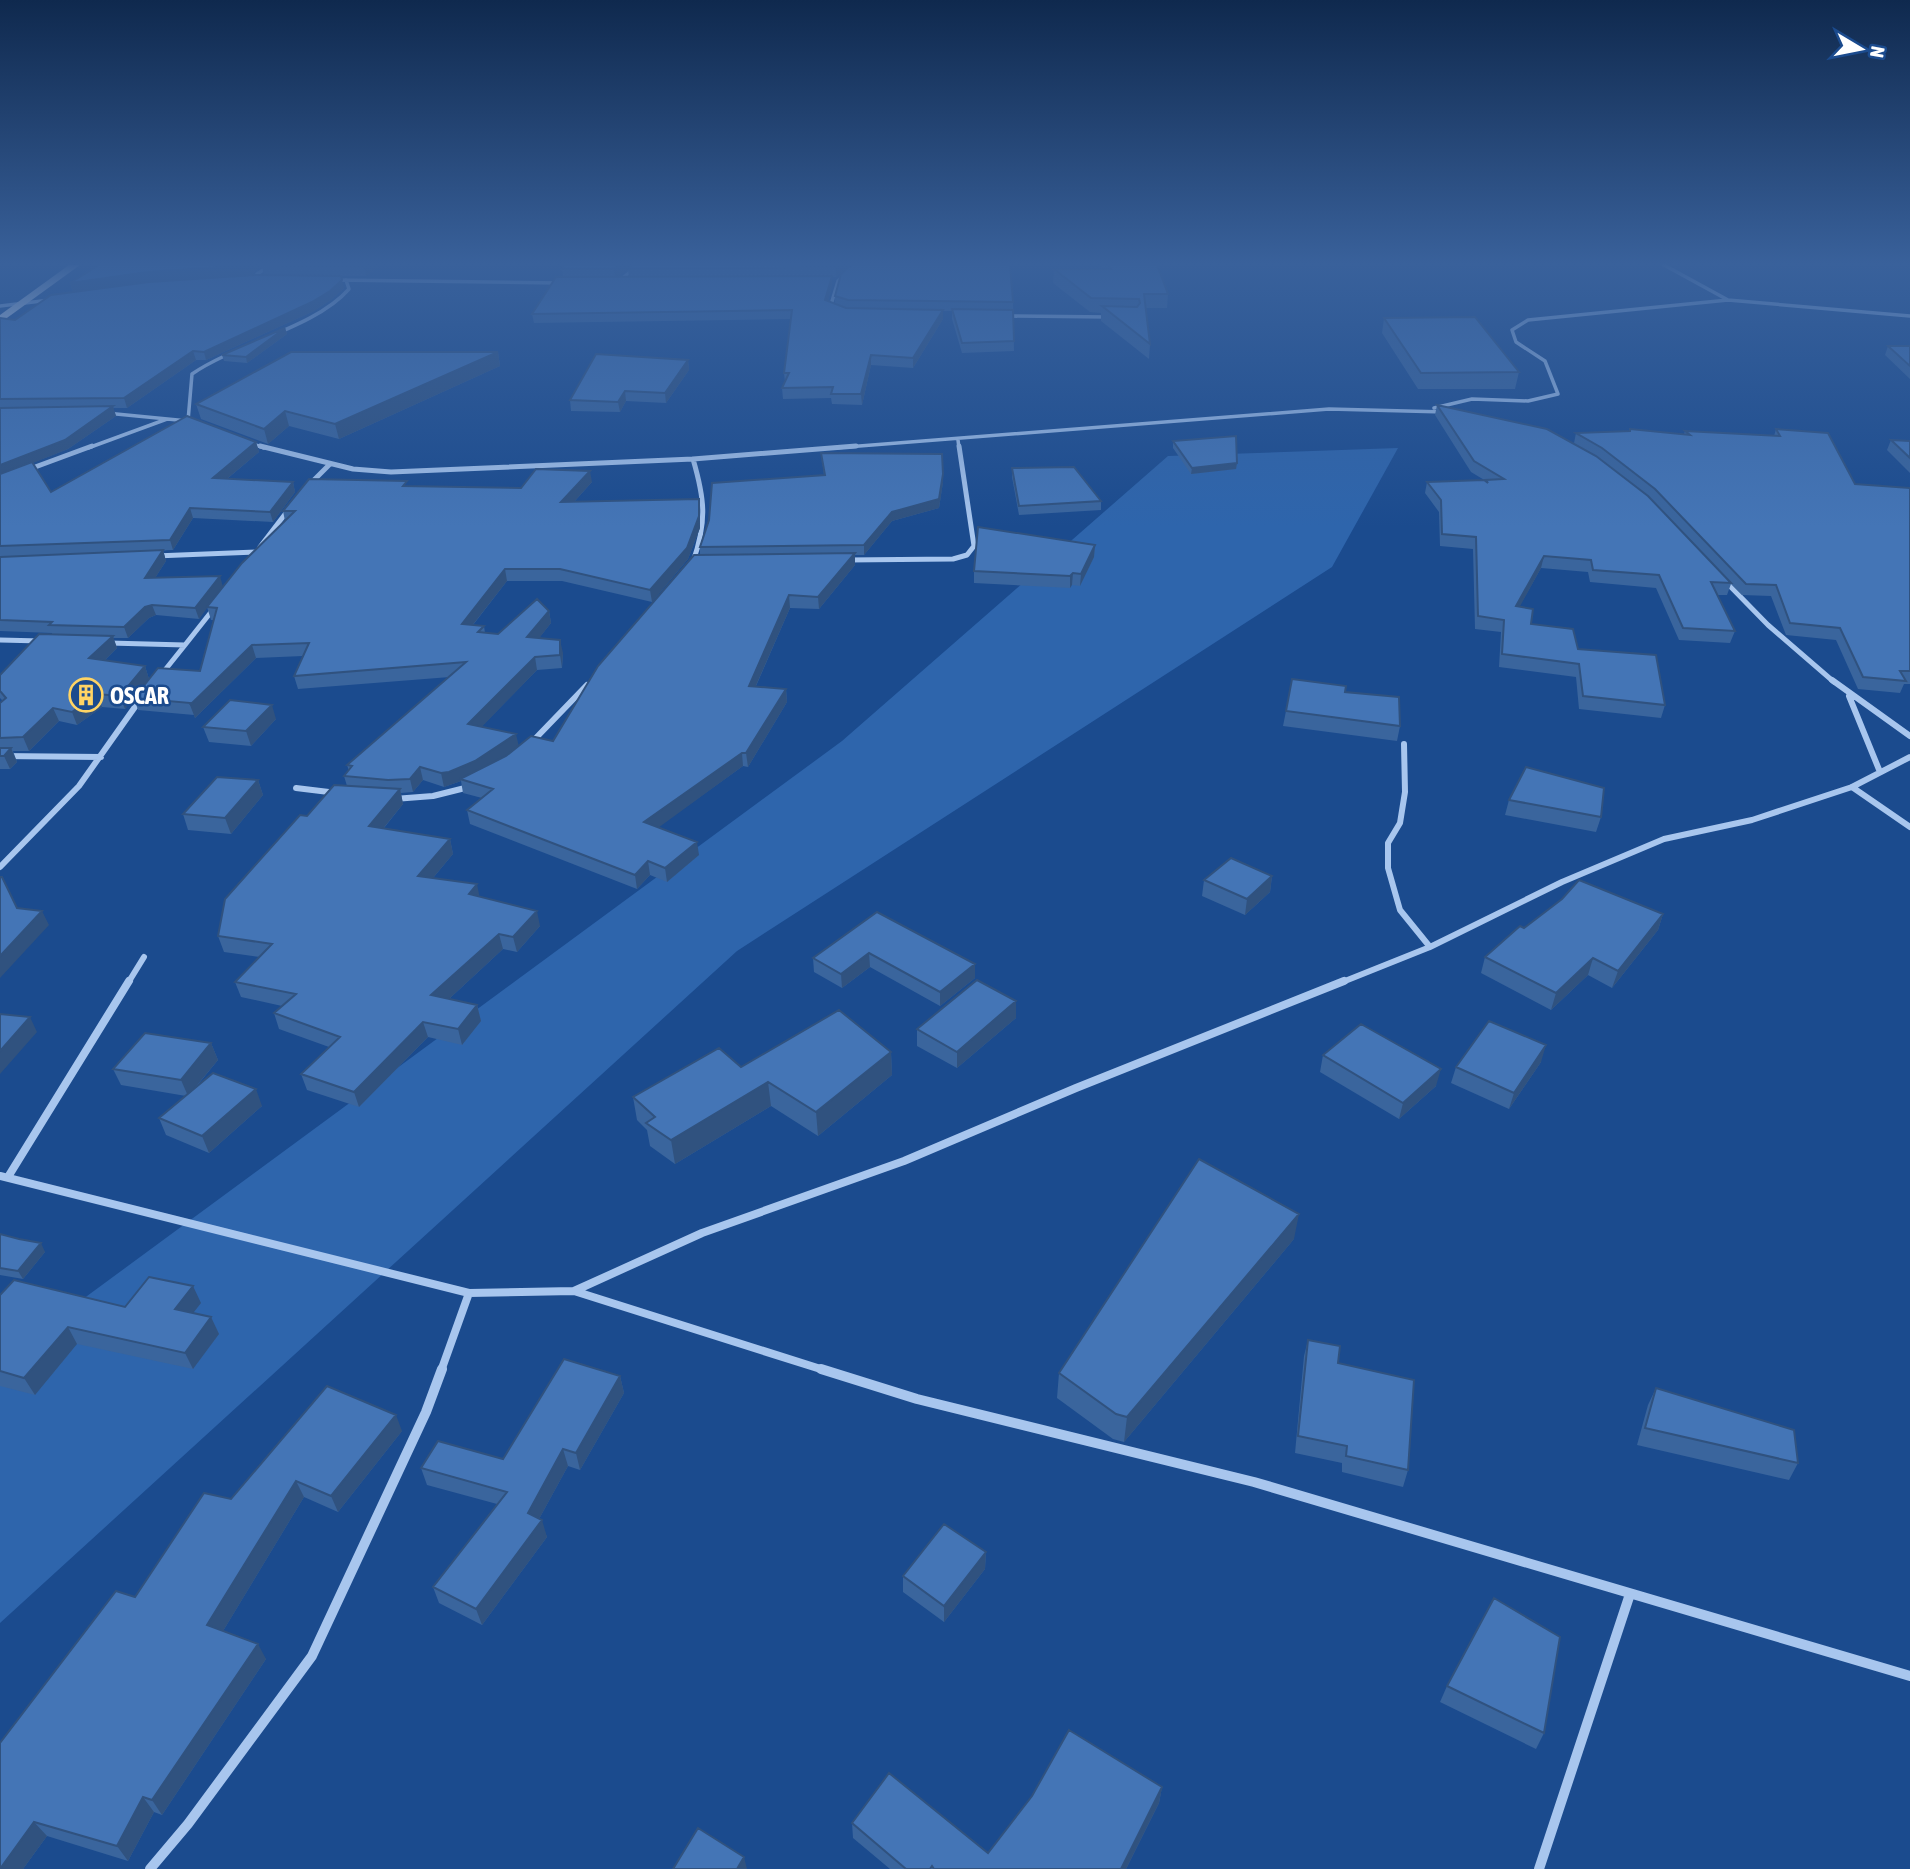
<svg xmlns="http://www.w3.org/2000/svg" width="1910" height="1869" viewBox="0 0 1910 1869" font-family="'Asap Condensed',sans-serif">
<style>
.green{fill:#2e65ac}
.lines{fill:none;stroke-linecap:round;stroke-linejoin:round}
.minor-far4{stroke:#a8c6ee;stroke-width:3.5}
.minor-far3{stroke:#a8c6ee;stroke-width:5}
.minor-far2{stroke:#a8c6ee;stroke-width:6}
.minor-far1{stroke:#a8c6ee;stroke-width:8}
.minor{stroke:#a8c6ee;stroke-width:10}
.trunk{fill:#f6faff;fill-rule:evenodd}
.wall{fill:#3a659d;fill-rule:evenodd}
.shaded-wall{fill:#30527f}
.building{fill:#4475b6;stroke:#30527f;stroke-width:2}
.labels{text-anchor:middle;dominant-baseline:central;stroke-width:5;stroke-linejoin:round;paint-order:stroke}
.poi-label{font-size:24px;font-weight:bold;fill:#fff;stroke:#1b4b8e;text-anchor:start}
</style>
<rect width="100%" height="100%" fill="#1b4b8e"/>
<path class="green" d="M1398,448L1332,567L737,951L0,1623V1360L842,741L1168,456Z"/>
<g class="lines">
<path class="minor-far4" d="M1664,265L1728,300
M257,279V274L271,265
M334,280L560,283
M617,283L638,265
M0,306L50,300
M833,310L830,308L838,281L855,265
M1005,316L1109,317
M1434,408L1472,399L1528,401L1558,394L1545,361L1516,342L1512,330L1528,320L1728,300L1910,316
M106,413L188,421
M188,421L192,374C237,343 315,328 349,289L346,280
M958,440L959,448
M248,442L264,448
M88,448L167,419
M834,448L1329,409L1445,412"/>
<path class="minor-far3" d="M260,446L353,469L391,472L693,459L856,446
M693,459C705,500 707,521 693,562
M27,470L92,446
M310,484L329,465
M260,547L289,509
M155,556L256,552
M847,560L953,559L967,555L974,546L959,446
M1725,581L1768,625L1834,682
M0,640L41,641
M109,643L185,645L215,607
M161,675L185,645"/>
<path class="minor-far2" d="M1832,680L1910,736
M1849,696L1880,772
M532,742L587,685
M1404,744L1405,792L1400,823L1388,843V868L1400,910L1430,947
M0,756L101,757
M1852,787L1910,827
M296,788L337,793
M394,799L433,796L469,787
M0,867L79,786L142,697
M128,983L144,957
M1340,983L1430,947L1562,882L1664,839L1752,820L1852,787L1910,757"/>
<path class="minor-far1" d="M0,1176L469,1293L574,1291L702,1233L904,1161L1076,1088L1344,981
M8,1177L129,981
M574,1291L827,1371
M441,1371L469,1293"/>
<path class="minor" d="M821,1369L917,1399L1254,1482L1910,1676
M150,1869L188,1824L312,1656L426,1412L442,1369
M1539,1869L1630,1594"/>
<path class="trunk" d="M69,265H80L0,323V315Z"/>
</g>
<path class="wall" d="M99,265H381L366,276L264,275L262,266L255,270L253,275L151,282L73,292L70,283Z
M632,265L617,277H629L628,269L850,265L836,277H832V285L828,301L835,304V296L1013,302L1014,351L962,353L952,319V311H943V319L913,368L871,365L862,405L832,404L831,398L783,399L782,388L785,382L784,373L791,319L534,323L532,314L563,277L562,269Z
M1100,265H1157L1168,294L1167,308H1146L1150,344L1149,359L1101,321V313L1090,312L1053,283L1054,269H1102Z
M344,288L332,299L314,311L206,360H196L127,408H113L116,416L68,449L32,463L51,492L256,442L259,452L227,479L293,482L295,492L273,522L193,518L173,550L90,553L163,550L166,561L155,578L223,587L285,521L283,511L408,486L521,488L592,482L574,502L699,499L700,510V528L688,559L652,602L562,581H507L473,625L484,626L485,633L498,634L549,611L551,623L539,638L563,653L562,668L537,670L481,727L518,746L553,741L700,555V547L824,475L821,453L943,482L939,508L892,521L864,555H855V565L819,609L790,608L756,686L786,689L787,702L748,767L743,766L658,827L699,855L667,882L650,875L637,889L470,824L467,810L482,798L463,793L461,781L444,787L423,780L413,792L401,793L403,804L384,828L450,839L453,854L433,878L480,897L540,926L517,952L503,949L449,999L477,1005L481,1021L462,1045L428,1037L359,1107L307,1090L301,1074L329,1047L279,1029L274,1013L282,1006L241,997L235,982L260,957L224,952L218,936L307,816L347,786L344,776L349,771L347,765L450,677L298,689L294,676L303,656L256,658L195,718L194,715L138,710L134,698L125,709L102,707L77,725L59,721L29,751H13L17,762L10,769H0V703L3,701L0,698V675L52,634V633L0,631V318L15,320ZM207,607L211,620H214L200,671L149,679L145,666L105,660L117,648L113,638H128L149,618L156,615L199,619Z
M1384,318L1519,372L1515,389H1418L1382,333Z
M285,328L287,334L247,363L224,361L222,355Z
M1888,346H1910V379L1885,355Z
M498,352L500,366L339,439L289,426L268,444L201,419L196,404Z
M688,360L689,370L666,403L626,401L620,412L571,411L570,400Z
M1437,405L1574,443L1576,433L1629,431L1630,429L1684,434L1685,431L1774,436L1776,429L1855,484L1910,488V684H1904L1900,693L1858,689L1836,640L1786,635L1771,596L1742,595L1731,584L1727,595H1717L1735,631L1730,643L1679,640L1656,588L1590,582L1588,572L1541,568L1519,607L1531,624L1578,649L1665,705L1661,718L1579,709L1576,677L1499,667L1501,632L1475,629L1473,549L1440,546L1439,512L1425,493L1427,482L1486,481L1471,472L1435,415Z
M1891,440L1910,441V473L1887,450Z
M1173,441L1237,463L1236,469L1191,474L1173,448Z
M1012,468L1101,501V510L1019,515L1012,477Z
M1095,545L1094,557L1080,586L1072,585L1070,588L974,583V571Z
M1345,692L1400,726L1397,741L1283,726L1286,711Z
M276,719L251,746L209,742L203,727Z
M258,780L263,795L231,834L188,830L183,814Z
M1509,800L1601,817L1596,832L1505,815Z
M1272,876L1270,892L1245,915L1202,896L1204,880Z
M877,912L975,964V978L940,1006L870,967L842,988L814,972L813,958Z
M1663,914L1658,930L1612,988L1588,975L1551,1010L1481,973L1485,957L1524,928Z
M1016,1001V1018L957,1068L917,1046V1029Z
M211,1043L218,1060L196,1087L262,1106L209,1153L166,1135L159,1118L186,1096L121,1085L113,1069Z
M891,1052L892,1075L818,1136L771,1106L675,1164L650,1146L647,1130L637,1120L633,1097L741,1067Z
M1323,1055L1436,1086L1399,1119L1320,1072Z
M1541,1062L1509,1109L1451,1083L1456,1067Z
M0,1234L45,1252L23,1279L0,1275Z
M1294,1239L1124,1442L1113,1439L1057,1398L1059,1373Z
M0,1295L125,1307L201,1303L193,1313L211,1317L219,1334L193,1369L77,1344L35,1395L0,1386Z
M1308,1340L1408,1470L1403,1487L1342,1472V1463L1295,1453L1304,1356Z
M620,1376L624,1393L580,1470L568,1466L539,1519L547,1537L482,1625L439,1603L433,1587L497,1504L427,1485L421,1468L503,1459Z
M1656,1388L1798,1463L1789,1480L1637,1445L1648,1405Z
M402,1431L338,1512L304,1497L223,1631L266,1659L162,1815L154,1812L128,1861L47,1836L23,1869H0L135,1597L231,1499Z
M986,1552L985,1569L944,1622L903,1592V1576Z
M1447,1686L1544,1733L1536,1749L1440,1702Z
M1162,1787L1159,1803L1126,1869H890L853,1838L852,1823L988,1853Z"/>
<path class="shaded-wall" d="M250,265H263L255,270L253,275L151,282L73,292L70,283L148,272Z
M366,265H381L366,276L364,267Z
M619,265H632L615,279L614,269Z
M838,265H850L836,277V267Z
M832,276V285L826,310L825,300Z
M342,280L344,288L332,299L314,311L206,360L204,352Z
M943,310V319L913,368V358Z
M285,328L287,334L247,363L246,357Z
M193,351L196,360L127,408L124,398Z
M498,352L500,366L339,439L335,424Z
M871,355V365L862,405L861,394Z
M688,360L689,370L666,403L665,393Z
M625,391L626,401L620,412L618,402Z
M113,406L116,416L68,449L0,476V465Z
M285,411L289,426L268,444L264,429Z
M256,442L259,452L216,488L213,478Z
M1237,463L1236,469L1191,474L1192,468Z
M590,471L592,482L563,514L561,502Z
M943,474V482L939,508L892,521L864,555V545L892,512Z
M293,482L295,492L273,522L270,512Z
M699,499L700,510V528L688,559L652,602L650,590Z
M190,508L193,518L173,550L170,540Z
M1095,545L1094,557L1080,586L1081,574Z
M163,550L166,561L148,589L145,578Z
M855,553V565L819,609L818,597Z
M1544,556L1541,568L1513,619L1516,606Z
M505,569L507,581L464,636L462,624Z
M1073,573L1072,585L1070,588V576Z
M220,576L223,587L199,619L195,608Z
M789,595L790,608L750,699L749,686Z
M152,605L156,615L149,618L128,638L124,627L145,607Z
M549,611L551,623L530,650L527,637Z
M113,636L117,648L94,671L89,658Z
M560,640L563,653L562,668L560,655Z
M252,645L256,658L195,718L190,705Z
M535,657L537,670L471,738L468,724Z
M145,666L149,679L125,709L120,696Z
M786,689L787,702L748,767L746,753Z
M97,694L102,707L77,725L72,712Z
M272,705L276,719L251,746L246,731Z
M53,708L59,721L29,751L23,737Z
M516,734L519,747L478,774L460,779L461,781L444,787L441,773Z
M11,748L17,762L10,769L4,756Z
M742,753L743,766L647,836L644,822Z
M420,767L423,780L413,792L410,779Z
M258,780L263,795L231,834L225,818Z
M400,789L403,804L373,841L369,826Z
M450,839L453,854L422,891L418,876Z
M697,842L699,855L667,882L665,868Z
M648,861L650,875L637,889L635,875Z
M1272,876L1270,892L1245,915L1247,899Z
M477,884L480,899L469,894Z
M42,911L49,925L0,978V956Z
M537,911L540,926L517,952L513,937Z
M1663,914L1658,930L1612,988L1618,971Z
M499,934L503,949L436,1011L431,995Z
M869,953L870,967L842,988L841,974Z
M1593,958L1588,975L1551,1010L1556,993Z
M975,964V978L940,1006V992Z
M1016,1001V1018L957,1068V1052Z
M477,1005L481,1021L462,1045L458,1029Z
M30,1017L37,1032L0,1074V1051Z
M423,1022L428,1037L359,1107L354,1092Z
M211,1043L218,1060L188,1096L181,1080Z
M1546,1045L1541,1062L1509,1109L1514,1093Z
M891,1052L892,1075L818,1136L816,1112Z
M1441,1069L1436,1086L1399,1119L1403,1103Z
M768,1082L771,1106L675,1164L671,1140Z
M256,1089L262,1106L209,1153L202,1136Z
M1299,1214L1294,1239L1124,1442L1127,1417Z
M41,1243L45,1252L23,1279L18,1271Z
M193,1286L201,1303L183,1326L175,1309Z
M211,1317L219,1334L193,1369L185,1353Z
M68,1327L77,1344L35,1395L24,1378Z
M620,1376L624,1393L580,1470L576,1453Z
M396,1415L402,1431L338,1512L331,1496Z
M563,1449L568,1466L533,1530L528,1513Z
M296,1481L304,1497L217,1641L207,1625Z
M542,1520L547,1537L482,1625L476,1609Z
M986,1552L985,1569L944,1622V1606Z
M258,1644L266,1659L162,1815L152,1800Z
M1162,1787L1159,1803L1126,1869H1121Z
M143,1797L154,1812L128,1861L117,1846Z
M34,1822L47,1836L23,1869H0Z
M744,1857L747,1869H737Z"/>
<path class="building" d="M99,265H250L148,272L70,283Z
M262,265H366L364,267Z
M564,265H619L614,269H562Z
M632,265H838L836,267L628,269Z
M851,265H1010L1013,302L848,300L835,296L841,274Z
M1109,265H1157L1168,294H1144L1150,344L1102,306L1137,307L1140,303L1139,299L1091,298L1054,269H1111Z
M255,275L341,276L342,280L330,291L312,302L204,352L193,351L124,398L0,399V318L15,320L51,295L149,282Z
M832,276L825,300L846,308L943,310L913,358L871,355L861,394H831L833,387L782,388L789,373H784L792,310L532,314L556,277Z
M952,309L1013,310L1014,341L962,343Z
M1475,317L1519,372L1421,373L1384,318Z
M285,328L246,357L222,355Z
M1888,346H1910V366Z
M291,352H498L335,424L285,411L264,429L196,404Z
M596,354L688,360L665,393L625,391L618,402L570,400Z
M1437,405L1547,429L1596,456L1648,496L1731,583L1711,582L1735,631L1683,628L1659,575L1593,570L1591,560L1544,556L1516,606L1533,609L1531,624L1573,629L1578,649L1656,655L1665,705L1583,696L1579,664L1502,654L1504,620L1478,616L1476,537L1442,534L1441,500L1427,482L1484,480L1488,483L1486,480L1504,479L1474,461Z
M113,406L65,440L0,465V408Z
M187,416L256,442L213,478L293,482L270,512L190,508L170,540L0,546V474L32,462L51,492Z
M1630,429L1690,435L1685,431L1780,436L1776,429L1828,433L1855,484L1910,488V671H1900L1906,681L1863,677L1840,628L1790,623L1776,585L1746,584L1655,489L1602,448L1576,433L1630,431Z
M1236,436L1237,463L1192,468L1173,441Z
M1891,440L1910,441V458Z
M821,453L942,454L943,474L939,499L892,512L864,545L700,547L709,520L712,483L825,475Z
M1074,467L1101,501L1019,506L1012,468Z
M536,469L590,471L561,502L699,499V516L687,548L650,590L560,569H505L462,624L484,626L478,632L498,634L537,599L549,611L527,637L560,640V655L535,657L468,724L516,734L475,761L449,772L441,773L420,767L410,779L388,780L344,776L352,766L347,765L466,662L294,676L309,643L252,645L190,705L191,703L134,698L158,668L200,671L217,608L207,607L242,563L295,511H283L309,479L407,481L403,486L521,488Z
M978,527L1095,545L1081,574L1073,573L1070,576L974,571Z
M163,550L145,578L220,576L195,608L152,605L145,607L124,627L49,625L52,622L0,620V557Z
M855,553L818,597L789,595L749,686L786,689L746,753H742L644,822L697,842L665,868L648,861L635,875L467,810L493,789L460,779L506,756L531,736L553,741L598,666L694,555Z
M39,634L113,636L89,658L145,666L120,696L97,694L72,712L53,708L23,737L0,738V703L6,698L0,691V675Z
M1292,679L1346,686L1345,692L1399,697L1400,726L1286,711Z
M230,700L272,705L246,731L203,727Z
M0,748H11L4,756H0Z
M1526,767L1604,788L1601,817L1509,800Z
M217,777L258,780L225,818L183,814Z
M334,785L400,789L369,826L450,839L418,876L477,884L469,894L537,911L513,937L499,934L431,995L477,1005L458,1029L423,1022L354,1092L301,1074L340,1037L274,1013L296,994L235,982L272,944L218,936L225,899L300,815L307,816Z
M1231,858L1272,876L1247,899L1204,880Z
M0,877H2L17,908L42,911L0,956Z
M1579,880L1663,914L1618,971L1593,958L1556,993L1485,957L1520,926L1524,928L1562,899Z
M877,912L975,964L940,992L869,953L841,974L813,958Z
M977,980L1016,1001L957,1052L917,1029Z
M839,1010L891,1052L816,1112L768,1082L671,1140L646,1123L655,1117L633,1097L719,1048L741,1067Z
M0,1014L30,1017L0,1051Z
M1489,1021L1546,1045L1514,1093L1456,1067Z
M1361,1024L1441,1069L1403,1103L1323,1055Z
M145,1033L211,1043L181,1080L113,1069Z
M213,1073L256,1089L202,1136L159,1118Z
M1199,1159L1299,1214L1127,1417L1116,1414L1059,1373Z
M0,1234L19,1239L41,1243L18,1271L0,1268Z
M149,1277L193,1286L175,1309L211,1317L185,1353L68,1327L24,1378L0,1371V1295L14,1280L125,1307Z
M1308,1340L1340,1346L1338,1363L1414,1380L1408,1470L1346,1456L1347,1446L1298,1436Z
M564,1359L620,1376L576,1453L563,1449L528,1513L542,1520L476,1609L433,1587L507,1492L421,1468L438,1441L503,1459Z
M327,1386L396,1415L331,1496L296,1481L207,1625L258,1644L152,1800L143,1797L117,1846L34,1822L0,1869V1743L116,1591L135,1597L204,1493L231,1499Z
M1656,1388L1794,1430L1798,1463L1645,1428Z
M944,1524L986,1552L944,1606L903,1576Z
M1494,1598L1560,1637L1544,1733L1447,1686Z
M1069,1730L1162,1787L1121,1869H934L932,1866L930,1869H906L852,1823L889,1773L988,1853L1032,1796Z
M698,1828L744,1857L737,1869H673Z"/>
<linearGradient id="sky" x2="0" y2="1"><stop stop-color="#0f294e"/><stop offset="0.5" stop-color="#39619b"/><stop offset="1" stop-color="#39619b" stop-opacity="0"/></linearGradient>
<rect width="1910" height="527" fill="url(#sky)"/>
<defs>
<symbol id="building-ring" viewBox="-11 -11 22 22"><circle r="9.5" fill="#1b4b8e" stroke="#ffd464" stroke-width="1.5"/><path d="M-4-6H4V6H1V3H-1V6H-4ZM-2.5-4.3h1.7v1.8h-1.7ZM.8-4.3h1.7v1.8H.8ZM-2.5-1h1.7V.8h-1.7ZM.8-1h1.7V.8H.8Z" fill="#ffd464"/></symbol>
</defs>
<g fill-rule="evenodd">
<use href="#building-ring" x="67" y="676" width="38" height="38"/>
</g>
<g class="labels">
<g class="poi-label">
<text x="110" y="695">OSCAR</text>
</g>
</g>
<g transform="translate(1861 49) rotate(100)" stroke="#1b4b8e" stroke-width="5" paint-order="stroke">
<path d="M0-5L12 26L0 18L-12 26Z" fill="#ffffff"/>
<text y="-10" font-size="19" font-weight="bold" text-anchor="middle" fill="#ffffff">N</text>
</g>
</svg>
